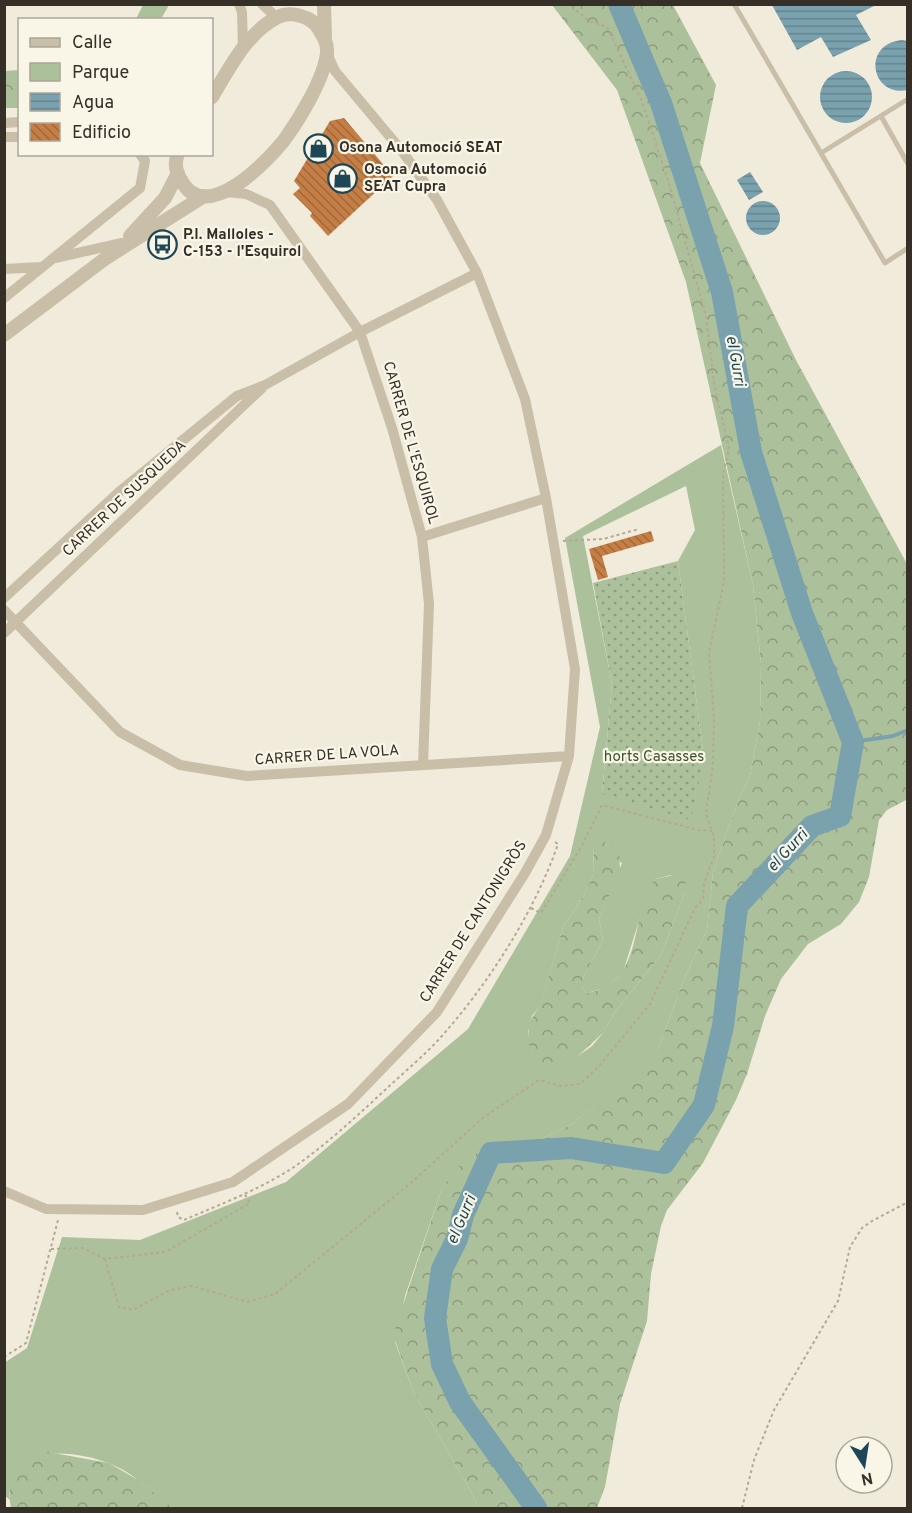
<svg xmlns="http://www.w3.org/2000/svg" width="912" height="1513" viewBox="0 0 912 1513" font-family="Overpass,sans-serif">
<style>
.green{fill:#acc09b;fill-rule:evenodd}
.forest{fill:url(#forest-crowns)}
.garden{fill:url(#garden-dots)}
.water{fill:url(#water-rules)}
.lines{fill:none;stroke-linecap:round;stroke-linejoin:round}
.stream{stroke:#7aa1ae;stroke-width:4}
.river{stroke:#7aa1ae;stroke-width:22}
.building{fill:url(#building-back-hatch)}
.path{stroke:#b5a891;stroke-width:2;stroke-dasharray:3 3;stroke-linecap:butt}
.service{stroke:#c9bea7;stroke-width:5}
.minor{stroke:#c9bea7;stroke-width:10}
.tertiary{stroke:#c9bea7;stroke-width:14}
.labels{text-anchor:middle;dominant-baseline:central;stroke-width:4.5;stroke-linejoin:round;paint-order:stroke}
.poi-label{font-size:15px;font-weight:bold;fill:#362f27;stroke:#f9f5e7;text-anchor:start}
.street-label{font-size:15px;fill:#362f27;stroke:#f9f5e7}
.park-label{font-size:15px;fill:#3c542b;stroke:#f9f5e7}
.water-label{font-size:16px;font-style:italic;fill:#1d4757;stroke:#f9f5e7}
</style>
<defs>
<pattern id="forest-crowns" width="20" height="18" patternUnits="userSpaceOnUse" patternTransform="scale(1.5)"><rect width="20" height="18" fill="#acc09b"/><path d="M2 6a3 3 0 1 1 6 0M12 15a3 3 0 1 1 6 0" fill="none" stroke="#8d9c7e"/></pattern>
<pattern id="garden-dots" width="8" height="8" patternUnits="userSpaceOnUse" patternTransform="scale(1.5)"><rect width="8" height="8" fill="#acc09b"/><path d="M2 2h.1M6 6h.1" fill="none" stroke="#8d9c7e" stroke-width="1.8" stroke-linecap="round"/></pattern>
<pattern id="water-rules" width="6" height="5" patternUnits="userSpaceOnUse" patternTransform="scale(1.5)"><rect width="6" height="5" fill="#7aa1ae"/><path d="M0 2.5h6" fill="none" stroke="#65848e"/></pattern>
<pattern id="building-back-hatch" width="6" height="6" patternUnits="userSpaceOnUse" patternTransform="scale(1.5)"><rect width="6" height="6" fill="#c57f46"/><path d="M-1 5l2 2M0 0l6 6M5-1l2 2" fill="none" stroke="#a1683a"/></pattern>
</defs>
<rect width="100%" height="100%" fill="#f1ebdb"/>
<path class="green" d="M143,5V4L169,5L161,19H136Z
M721,445L753,585L761,664L760,721L750,776L738,801L713,872L707,930L683,981L659,1047L651,1060L572,1124L541,1139L477,1154L454,1171L441,1191L405,1296L395,1342L413,1391L470,1490L479,1508H173C152,1494 134,1472 108,1463C82,1453 24,1443 13,1478C10,1486 8,1492 10,1500L4,1495V1363L27,1348L62,1237L140,1240L286,1182L468,1029L570,856L600,727L565,538ZM686,486L695,530L678,561L704,758L602,794L612,684L583,536ZM594,845L622,863L599,919L603,940L582,980V987L587,993L607,987L623,972L648,892L655,879L671,875L685,892L661,955L614,1013L603,1033L592,1046L578,1056H532L528,1032L532,1016L541,1004L563,927L583,897L593,875Z"/>
<path class="forest" d="M552,5H673L716,85L700,163L796,360L907,564L908,799L887,810L879,820L869,877L859,902L841,924L808,944L781,979L765,1016L747,1074L736,1100L703,1163L667,1210L661,1226L651,1274L647,1321L620,1404L605,1487L597,1508H479L470,1490L413,1391L393,1335L441,1191L453,1171L477,1153L541,1139L572,1124L651,1059L659,1047L683,981L707,930L713,872L738,801L750,776L760,721L761,664L753,585L686,282L617,90Z
M19,70V108H5V71Z
M600,840L619,849L620,870L599,919L603,940L582,980V987L587,993C646,982 628,917 655,879L679,874L686,877L685,892L661,955L614,1013L603,1033L578,1056L561,1064L545,1066L532,1056L528,1041L529,1023L541,1003L563,927L583,897L593,875L594,845Z
M48,1452L109,1463L138,1480L173,1508H11C5,1477 16,1459 48,1452Z"/>
<path class="garden" d="M678,561L704,758L691,820L602,794L612,684L593,583Z"/>
<path class="water" d="M772,5H876L856,15L871,40L833,57L821,37L797,50Z
M902,40L907,41L908,90C871,98 861,44 902,40Z
M820 97a26 26 0 1 1 52 0a26 26 0 1 1-52 0Z
M750,172L763,192L749,200L737,180Z
M746 218a17 17 0 1 1 34 0a17 17 0 1 1-34 0Z"/>
<g class="lines">
<path class="stream" d="M853,742L893,736L908,730"/>
<path class="river" d="M536,1508L460,1402L442,1364L435,1318L442,1269L457,1239L463,1215L491,1153L571,1148L664,1163L704,1105L723,1026L737,906L812,826L840,816L853,742L802,613L751,452L722,292L661,103L619,4"/>
</g>
<path class="building" d="M344,118L393,176L328,236L310,216L312,213L293,194L300,188L294,181L330,121Z
M651,531L654,541L602,556L608,577L598,580L589,549Z"/>
<g class="lines">
<path class="path" d="M563,541L603,539L639,529
M531,908L541,913L580,849L602,805L698,830L712,831
M177,1212L178,1217L184,1220C221,1204 261,1189 294,1167C327,1144 356,1117 385,1090C403,1073 424,1056 441,1037C489,983 535,911 558,844L555,842
M51,1249L83,1248L105,1259L165,1252L250,1203L244,1193
M105,1259L119,1307L133,1310L170,1290L192,1286L247,1302L275,1294L412,1182L484,1117L539,1080L560,1086L580,1084L599,1066L650,1004L695,908L703,899L704,883L714,857V837L706,814L713,765L714,719L709,653L724,581L723,474L729,449L714,383L706,316L668,180L641,99L607,27L589,21L568,4
M4,1357L26,1343L58,1220
M742,1508L754,1460L774,1410L838,1301L850,1247L862,1228L872,1221L908,1202"/>
<path class="service" d="M734,4L885,263L908,248
M881,116L908,164
M821,153L908,99"/>
<path class="minor" d="M239,4L242,12L243,48
M262,4L277,18
M4,123L20,122
M4,137H20
M226,192L246,194L270,205L360,332L392,428L422,537L429,604L423,765
M55,258L122,243
M4,269L42,267
M4,298L140,188L145,161L140,154
M422,537L546,498
M4,598L119,492L237,396L265,385L360,332L477,273
M4,610L120,732L180,765L247,776L569,756
M4,633L262,388
M4,1191L46,1209L143,1210L233,1182L348,1104L437,1012L525,873L546,835L569,756L575,669L546,498L525,399L477,273L437,200L402,151L335,71L327,53"/>
<path class="tertiary" d="M324,4L325,37
M178,154C174,163 176,172 181,180C205,227 268,161 285,139C300,118 324,79 327,53C328,43 323,36 318,28C311,16 290,11 278,17C247,32 229,69 212,97
M130,236L165,198L178,173
M4,335L106,258L204,196"/>
</g>
<defs>
<symbol id="shop-ring" viewBox="-11 -11 22 22"><circle r="9.5" fill="#f9f5e7" stroke="#1d4757" stroke-width="1.5"/><path d="M-5-2.5h2.3a2.7 3.5 0 0 1 5.4 0H5L5.5 6h-11ZM-1.5-2.5h3a1.5 2.3 0 0 0-3 0Z" fill="#1d4757"/></symbol>
<symbol id="bus-ring" viewBox="-11 -11 22 22"><circle r="9.5" fill="#f9f5e7" stroke="#1d4757" stroke-width="1.5"/><path d="M-5-6H5V4H4V6H2V4H-2V6H-4V4H-5ZM-3.5-4V0h7V-4ZM-3.5 1.2v1.5H-2V1.2ZM2 1.2v1.5H3.5V1.2Z" fill="#1d4757"/></symbol>
</defs>
<g fill-rule="evenodd">
<use href="#shop-ring" x="302" y="132" width="33" height="33"/>
<use href="#shop-ring" x="326" y="162" width="33" height="33"/>
<use href="#bus-ring" x="146" y="228" width="33" height="33"/>
</g>
<g class="labels">
<g class="poi-label">
<text x="339" y="148">Osona Automoció SEAT</text>
<text x="364" y="170">Osona Automoció<tspan x="364" dy="17">SEAT Cupra</tspan></text>
<text x="183" y="235">P.I. Malloles -<tspan x="183" dy="17">C-153 - l'Esquirol</tspan></text>
</g>
<g class="street-label">
<text transform="translate(410 443) rotate(74)">CARRER DE L'ESQUIROL</text>
<text transform="translate(125 499) rotate(-43)">CARRER DE SUSQUEDA</text>
<text transform="translate(327 756) rotate(-4)">CARRER DE LA VOLA</text>
<text transform="translate(474 922) rotate(-58)">CARRER DE CANTONIGRÒS</text>
</g>
<g class="park-label">
<text x="654" y="757">horts Casasses</text>
</g>
<g class="water-label">
<text transform="translate(735 361) rotate(80)">el Gurri</text>
<text transform="translate(788 851) rotate(-47)">el Gurri</text>
<text transform="translate(462 1220) rotate(-67)">el Gurri</text>
</g>
</g>
<rect width="912" height="1513" fill="none" stroke="#362f27" stroke-width="12"/>
<rect x="18" y="18" width="195" height="138" fill="#f9f5e7" stroke="#aba69a" stroke-width="1.5"/>
<rect x="30" y="38" width="30" height="9" fill="#c9bea7" stroke="#aba69a" stroke-width="1.5"/>
<text x="72" y="48" font-size="18" fill="#362f27">Calle</text>
<rect x="30" y="63" width="30" height="18" fill="#acc09b" stroke="#aba69a" stroke-width="1.5"/>
<text x="72" y="78" font-size="18" fill="#362f27">Parque</text>
<rect x="30" y="93" width="30" height="18" fill="url(#water-rules)" stroke="#aba69a" stroke-width="1.5"/>
<text x="72" y="108" font-size="18" fill="#362f27">Agua</text>
<rect x="30" y="123" width="30" height="18" fill="url(#building-back-hatch)" stroke="#aba69a" stroke-width="1.5"/>
<text x="72" y="138" font-size="18" fill="#362f27">Edificio</text>
<g transform="translate(864 1465) rotate(168)"><circle r="28" fill="#f9f5e7" stroke="#aba69a" stroke-width="1.5"/>
<path d="M0-4.5L10 22L0 15L-10 22Z" fill="#1d4757"/>
<text y="-9" font-size="16" font-weight="bold" text-anchor="middle" fill="#362f27">N</text>
</g>
</svg>
